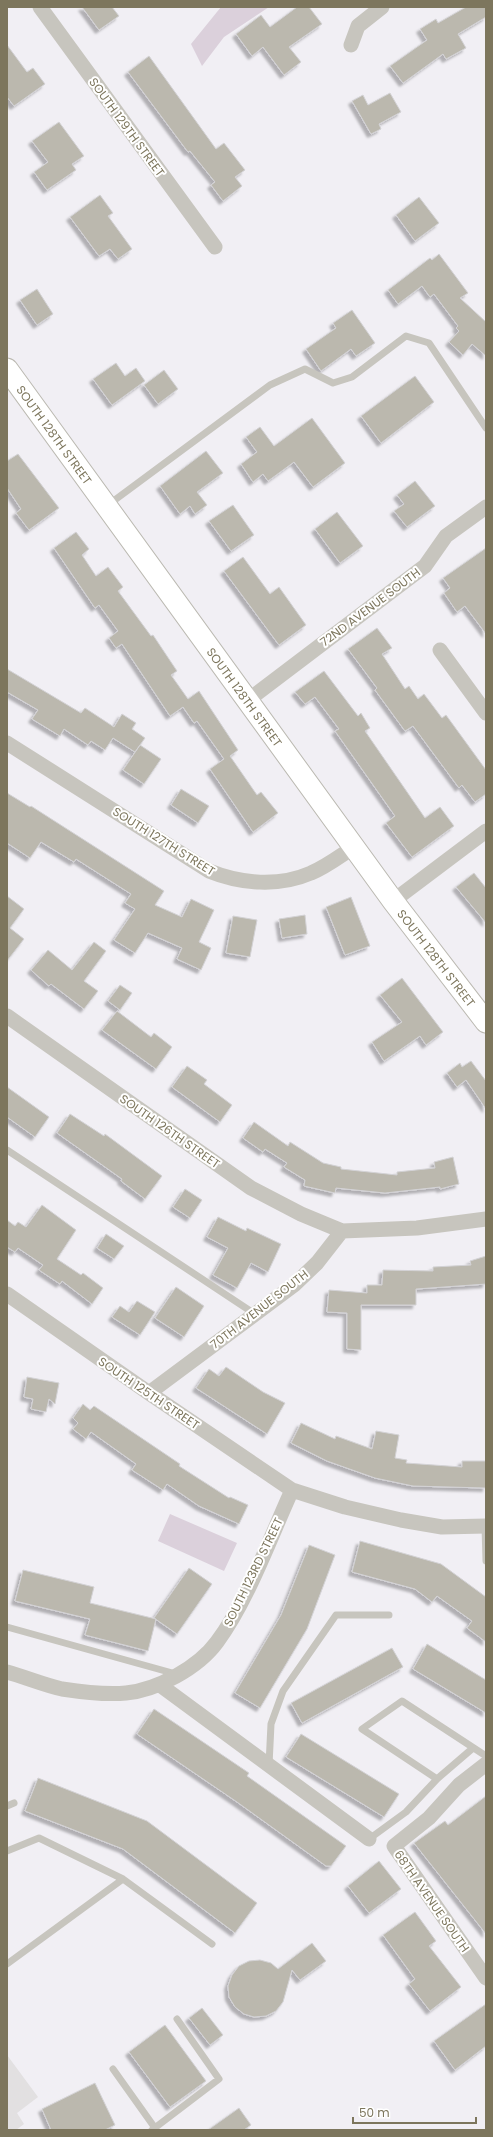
<svg xmlns="http://www.w3.org/2000/svg" width="493" height="2137" viewBox="0 0 493 2137" font-family="Poppins,sans-serif">
<style>
.built{fill:#e2e0e1}
.green{fill:#dbd0db}
.building{fill:#bbb8ae;stroke:#d3d2d5;filter:url(#shadow)}
.lines{fill:none;stroke-linecap:round;stroke-linejoin:round}
.secondary-casing{stroke:#bbb9b1;stroke-width:23}
.lane{stroke:#c7c5be;stroke-width:7}
.street{stroke:#c7c5be;stroke-width:15}
.secondary{stroke:#fff;stroke-width:21}
.labels{text-anchor:middle;dominant-baseline:central;stroke-width:4;stroke-linejoin:round;paint-order:stroke}
.street-label{font-size:12px;fill:#7d765d;stroke:#fff}
</style>
<defs>
<filter id="shadow"><feDropShadow dx="-3.5" dy="3.5" stdDeviation="1" flood-color="#0004"/></filter>
</defs>
<rect width="100%" height="100%" fill="#f1eff4"/>
<path class="built" d="M7,2055L38,2097L17,2113L24,2124L16,2130H7Z"/>
<path class="green" d="M221,7H269L224,37L202,66L191,44Z
M170,1514L237,1543L224,1571L158,1541Z"/>
<path class="building" d="M82,7H112L119,16L99,30Z
M297,7H309L322,24L289,47L301,62L284,75L263,47L252,56L236,34L261,15L270,27Z
M466,7H486V17L458,34L466,48L446,59L443,54L403,83L390,66L427,40L420,29L436,19L438,23Z
M7,45L27,72L33,68L45,84L14,106L7,97Z
M149,56L216,149L224,143L245,170L235,177L242,186L223,201L211,185L215,182L190,151L188,152L128,72Z
M390,93L401,112L379,124L381,129L371,134L352,101L363,95L368,105Z
M59,122L84,156L72,164L76,170L47,190L34,172L48,162L32,141Z
M100,195L113,213L108,216L132,249L118,259L110,249L99,256L70,217Z
M419,197L439,223L415,241L396,215Z
M439,254L468,293L460,298L486,322V356L472,344L463,355L449,342L459,331L456,328L458,326L434,294L430,297L422,286L398,304L388,290L430,258L432,260Z
M37,289L53,314L37,325L20,300Z
M352,310L375,343L356,356L351,349L321,371L306,349L336,328L333,323Z
M116,363L125,376L136,368L145,381L112,405L93,379Z
M164,370L178,389L158,404L144,385Z
M415,376L434,402L381,443L361,416Z
M312,418L345,463L313,487L294,462L268,481L263,474L253,482L241,464L257,452L246,437L260,427L274,446Z
M206,451L223,473L197,492L207,505L195,514L190,506L180,514L160,486Z
M18,454L59,508L29,530L16,513L21,509L7,488V461Z
M415,481L435,506L407,527L394,511L404,504L397,495Z
M233,505L254,535L231,551L209,521Z
M337,512L363,546L340,563L315,529Z
M76,532L89,549L82,555L96,576L108,567L123,587L118,591L151,636L153,635L177,671L171,675L188,699L199,691L238,750L230,756L257,795L261,792L278,813L253,832L210,769L224,759L197,721L194,723L183,707L170,716L122,644L116,648L109,638L118,631L99,605L95,608L54,548Z
M486,548V634L465,606L457,612L444,593L450,588L443,578Z
M243,557L270,594L279,587L306,625L279,645L224,571Z
M377,628L392,648L382,654L405,689L409,686L418,699L424,694L442,718L446,715L486,770V794L475,802L462,785L459,788L413,726L405,731L375,690L377,688L348,649Z
M7,669L81,713L85,708L114,727L122,714L136,723L132,729L145,738L135,752L113,738L105,750L91,741L88,745L64,729L60,736L32,719L38,710L7,692Z
M324,671L358,716L361,713L370,728L365,731L425,818L440,807L454,826L412,857L386,823L395,816L335,731L339,729L315,697L305,704L295,692Z
M140,745L161,759L144,784L123,770Z
M181,789L209,806L198,823L171,805Z
M7,793L30,807L31,806L164,891L155,905L182,917L191,899L214,910L199,942L211,948L201,970L177,959L182,948L148,933L135,953L114,940L135,909L125,903L131,894L76,859L74,862L41,842L30,858L7,843Z
M474,873L486,888V923L456,887Z
M7,896L24,909L10,928L24,939L7,961Z
M351,897L370,946L345,955L326,907Z
M305,915L307,934L282,938L279,919Z
M233,916L257,920L250,957L226,953Z
M94,942L106,951L84,981L98,991L84,1009L51,984L49,986L31,970L48,950L72,970Z
M402,978L443,1032L426,1045L420,1036L384,1061L372,1042L402,1022L380,995Z
M120,985L132,993L120,1010L108,1001Z
M117,1011L151,1037L154,1033L172,1047L156,1069L102,1030Z
M471,1061L486,1081V1109L466,1080L457,1087L447,1073L460,1063L462,1067Z
M187,1066L207,1080L204,1084L232,1105L220,1122L172,1087Z
M7,1087L49,1117L35,1137L7,1117Z
M70,1114L104,1136L105,1134L162,1176L145,1199L121,1181L122,1179L57,1133Z
M254,1122L288,1146L290,1142L323,1163L341,1167V1169L397,1175V1172L435,1168L434,1162L453,1157L459,1184L440,1189V1187L385,1193L336,1188L335,1193L304,1186L305,1180L284,1167L287,1163L265,1149L263,1152L243,1138Z
M185,1189L202,1200L190,1218L173,1207Z
M42,1205L76,1230L57,1259L81,1275L83,1273L103,1288L92,1304L62,1281L60,1284L39,1270L43,1265L18,1248L15,1252L7,1247V1220L15,1226L18,1222L26,1227Z
M218,1217L246,1231L247,1228L281,1244L268,1272L251,1263L237,1288L213,1275L228,1248L207,1237Z
M106,1234L124,1246L114,1259L97,1248Z
M486,1256V1284L416,1289V1305H361V1350L347,1349V1313L327,1312L329,1290L367,1293V1285H382L383,1270L433,1271V1267L471,1265L470,1261Z
M176,1287L204,1306L184,1337L155,1318Z
M137,1301L155,1312L140,1335L112,1317L120,1306L129,1312Z
M226,1367L263,1392L285,1403L267,1434L196,1388L209,1369L219,1376Z
M27,1377L59,1383L55,1404L49,1399L46,1412L31,1409L33,1399L24,1397Z
M83,1404L90,1410L94,1406L180,1464L179,1466L229,1498L230,1497L248,1505L239,1524L199,1506L167,1484L163,1490L132,1470L136,1464L91,1432L86,1439L73,1429L78,1423L73,1418Z
M301,1423L335,1439L336,1436L372,1449L376,1431L399,1435L395,1458L407,1460L406,1463L462,1467V1461H486V1488L413,1486L375,1478L327,1461L291,1443Z
M360,1541L441,1564L486,1597V1642L467,1628L472,1621L437,1596L432,1602L415,1589L352,1572Z
M309,1545L335,1555L307,1629L260,1708L235,1693L281,1615Z
M189,1568L212,1584L177,1634L154,1618Z
M23,1570L94,1587L90,1603L156,1619L148,1651L85,1635L90,1619L15,1601Z
M427,1644L486,1680V1713L413,1669Z
M392,1648L403,1667L302,1723L291,1703Z
M154,1709L249,1773L247,1776L346,1846L331,1866H326L237,1802L137,1734Z
M301,1734L399,1794L384,1817L286,1757Z
M38,1778L147,1821L257,1903L235,1933L123,1849L25,1811Z
M486,1796V1934L414,1843L445,1821L448,1825Z
M379,1861L401,1889L369,1913L348,1886Z
M415,1912L436,1941L429,1946L461,1987L430,2011L409,1984L415,1979L383,1935Z
M312,1943L326,1961L300,1980L292,1970L283,2002L276,2011L266,2016L254,2017L244,2014L235,2007L229,1997L228,1986L232,1975L239,1966L249,1961L260,1960L271,1963L278,1969Z
M486,2004V2046L455,2070L434,2041Z
M202,2008L223,2035L210,2045L189,2018Z
M165,2025L206,2081L170,2107L129,2052Z
M95,2083L115,2125L105,2130H51L42,2109Z
M239,2108L251,2125L244,2130H208Z"/>
<g class="lines">
<defs>
<g id="secondary">
<path id="s1" d="M7,369L393,901L486,1022"/>
</g>
</defs>
<use href="#secondary" class="secondary-casing"/>
<path class="lane" d="M108,505L270,385L305,369L333,383L352,377L406,336L429,343L486,428
M7,1150L255,1314
M485,1526L486,1561
M7,1627L176,1674
M473,1748L437,1779L362,1729L402,1701L486,1756
M269,1765L271,1724L283,1691L336,1615H389
M7,1806L14,1803
M369,1839L406,1812L437,1779
M7,1851L39,1838L123,1879L212,1944
M7,1964L123,1879
M113,2069L155,2128
M152,2130L219,2079L177,2019"/>
<path class="street" d="M40,7L215,247
M351,45L358,26L382,7
M440,650L486,713
M247,701L425,566L446,536L486,507
M7,743L209,871C241,884 279,887 311,873C326,867 340,856 354,847
M393,901L486,831
M7,1016L251,1188L301,1214L342,1231
M7,1294L149,1393L292,1490L345,1507L401,1520L442,1527L486,1526
M149,1393L294,1285L317,1263L342,1231L417,1228L486,1219
M7,1672C25,1677 44,1685 62,1689C82,1692 106,1695 126,1693C157,1690 198,1668 217,1642C248,1600 270,1538 292,1490
M160,1685L369,1839
M486,1764L459,1785L429,1818L394,1846L486,1978"/>
<use href="#secondary" class="secondary"/>
</g>
<g class="labels">
<g class="street-label">
<text transform="translate(127 127) rotate(54)">SOUTH 129TH STREET</text>
<text stroke="none"><textPath href="#s1" startOffset="81">SOUTH 128TH STREET</textPath></text>
<text transform="translate(370 607) rotate(-37)">72ND AVENUE SOUTH</text>
<text stroke="none"><textPath href="#s1" startOffset="405">SOUTH 128TH STREET</textPath></text>
<text transform="translate(164 841) rotate(32)">SOUTH 127TH STREET</text>
<text stroke="none"><textPath href="#s1" startOffset="729">SOUTH 128TH STREET</textPath></text>
<text transform="translate(170 1131) rotate(35)">SOUTH 126TH STREET</text>
<text transform="translate(259 1309) rotate(-38)">70TH AVENUE SOUTH</text>
<text transform="translate(149 1393) rotate(34)">SOUTH 125TH STREET</text>
<text transform="translate(253 1572) rotate(-64)">SOUTH 123RD STREET</text>
<text transform="translate(432 1901) rotate(55)">68TH AVENUE SOUTH</text>
</g>
</g>
<rect width="493" height="2137" fill="none" stroke="#7d765d" stroke-width="16"/>
<path d="M353 2117v6h123v-6" fill="none" stroke="#7d765d" stroke-width="2"/>
<text x="359" y="2117" font-size="12" fill="#7d765d" stroke="#ffffff" stroke-width="3" paint-order="stroke">50 m</text>
</svg>
